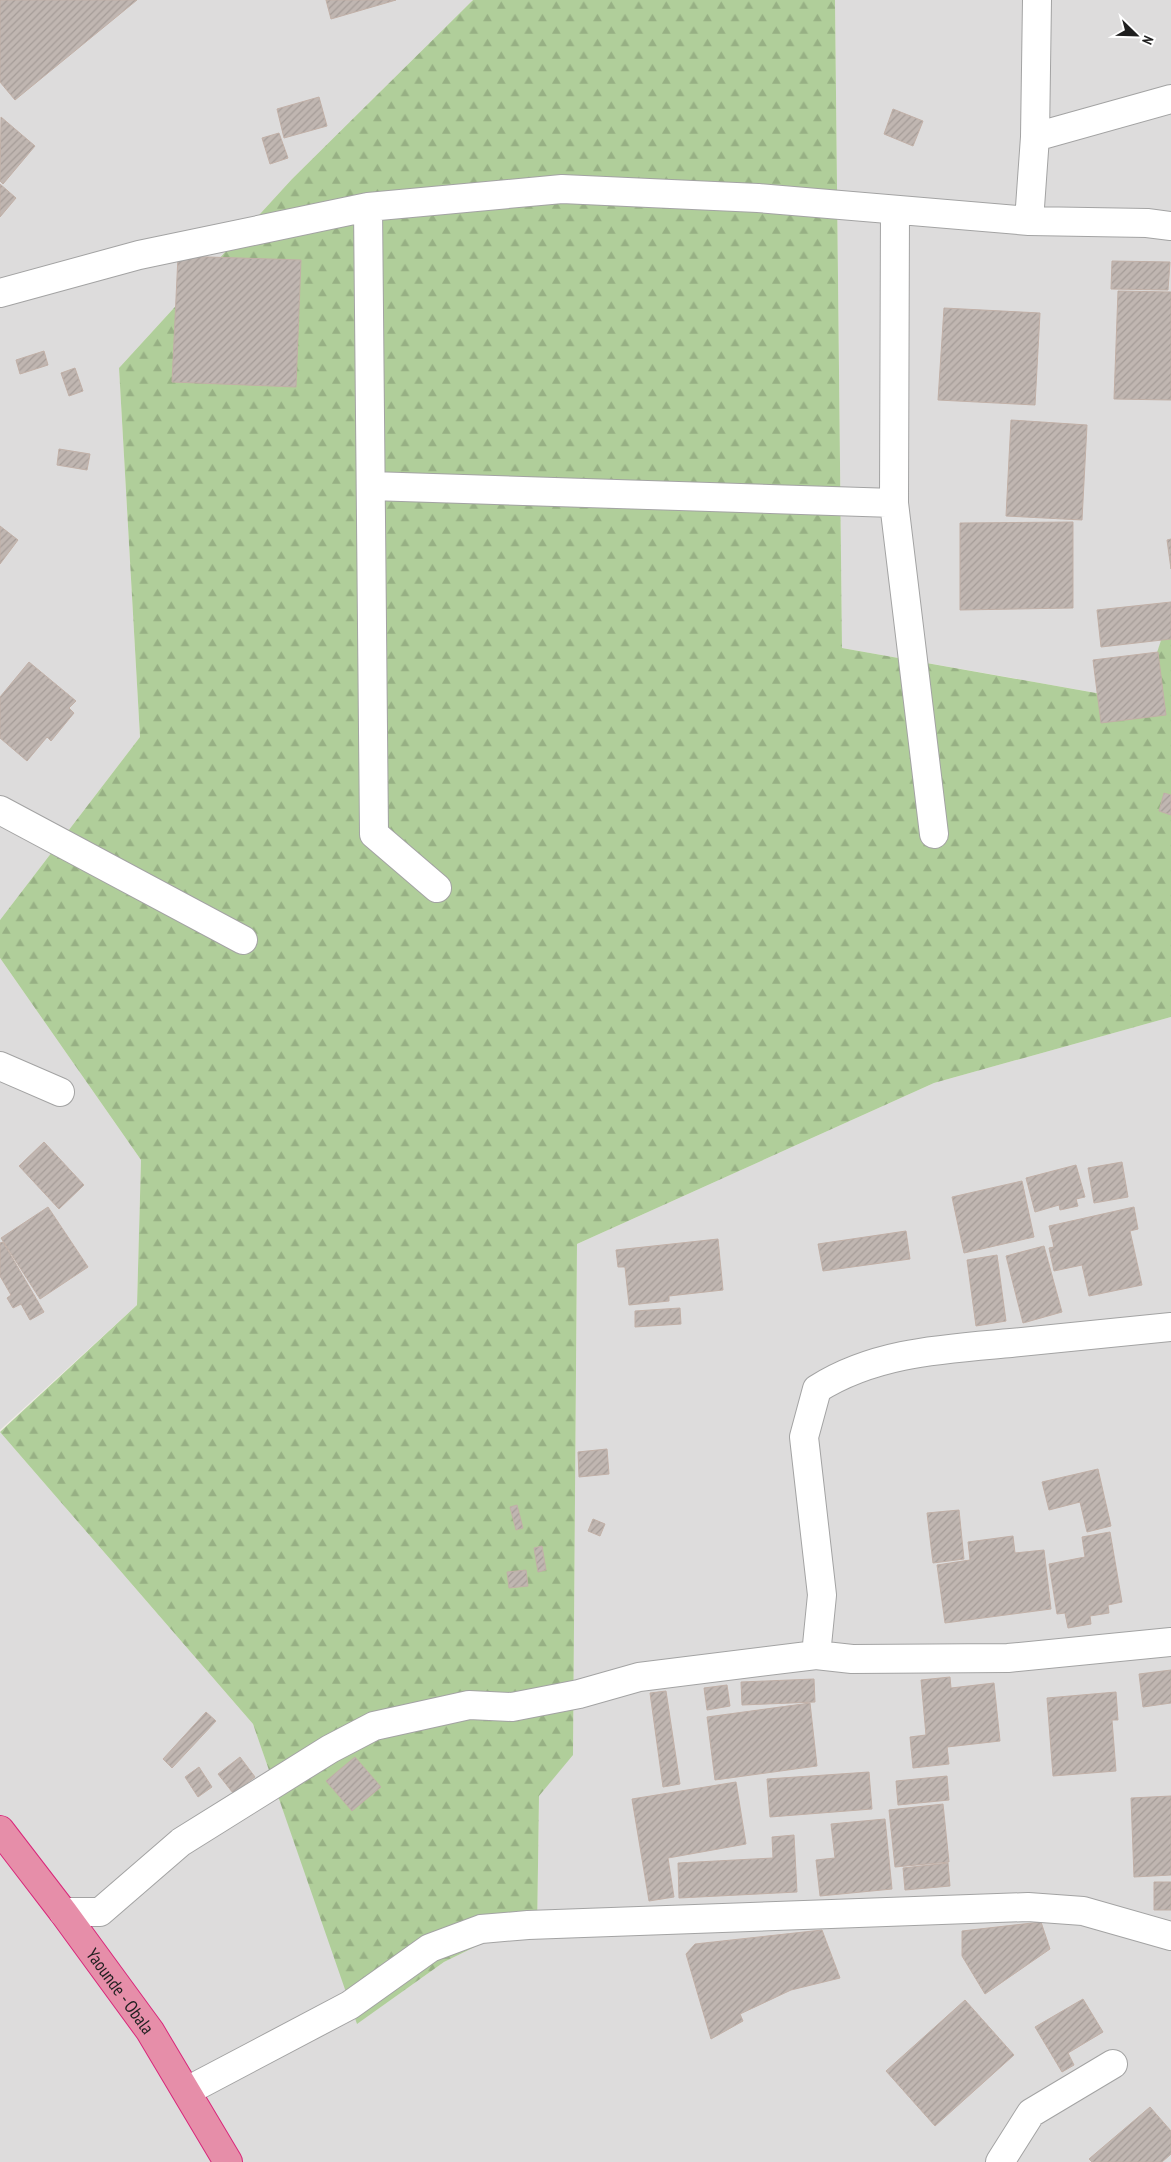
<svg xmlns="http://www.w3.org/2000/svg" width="1171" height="2162" viewBox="0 0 1171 2162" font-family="'PT Sans Narrow',sans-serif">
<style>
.residential{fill:#dddcdc}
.forest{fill:url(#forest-firs)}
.building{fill:url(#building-hatch);stroke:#c1b0a7}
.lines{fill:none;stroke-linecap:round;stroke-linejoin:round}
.street-casing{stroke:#a3a3a3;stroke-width:30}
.highway-casing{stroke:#d9267a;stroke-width:30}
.street{stroke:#fff;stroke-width:28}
.highway{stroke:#e68ea9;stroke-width:28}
.labels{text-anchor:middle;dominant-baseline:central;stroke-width:5;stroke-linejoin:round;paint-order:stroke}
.street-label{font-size:18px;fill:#1f1f1f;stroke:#fff}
</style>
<defs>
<pattern id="forest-firs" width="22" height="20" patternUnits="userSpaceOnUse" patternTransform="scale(1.25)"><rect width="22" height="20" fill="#b0ce9a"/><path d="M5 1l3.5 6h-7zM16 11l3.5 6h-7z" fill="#97b084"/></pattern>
<pattern id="building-hatch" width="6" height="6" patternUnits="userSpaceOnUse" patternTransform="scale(1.25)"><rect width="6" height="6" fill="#c0b6b1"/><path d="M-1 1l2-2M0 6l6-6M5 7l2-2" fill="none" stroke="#a59c98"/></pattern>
</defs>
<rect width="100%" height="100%" fill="#efebe5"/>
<path class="residential" d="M0,0H473L292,179L119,368L140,737L0,920Z
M835,0H1171V610L1142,701L842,648Z
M0,958L141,1160L137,1305L0,1430Z
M1171,1017V2162H0V1432L253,1724L358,2023L444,1962L493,1938L537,1936L539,1796L573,1754L577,1244L934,1083Z"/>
<path class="forest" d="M473,0H835L842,648L1141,701L1171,610V1017L934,1083L577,1244L573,1755L539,1796L537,1936L493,1938L444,1962L357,2024L253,1724L0,1432L137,1305L141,1160L0,958V920L140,737L119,368L292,179Z"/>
<path class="building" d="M0,0H137L15,100L0,82Z
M326,0H396L331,19Z
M319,97L327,126L284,138L277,109Z
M893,109L923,121L913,146L884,134Z
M1,117L35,146L3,184L0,181Z
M279,133L288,158L270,164L262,138Z
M0,184L16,198L0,217Z
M178,256L301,260L296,387L172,382Z
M1112,261L1170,262L1168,290L1111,289Z
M1118,291L1171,292V400L1114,399Z
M944,308L1040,313L1035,405L938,400Z
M44,351L48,365L20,374L16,360Z
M75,368L83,391L69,396L61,373Z
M1011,420L1087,425L1082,520L1006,516Z
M59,449L90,454L87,470L57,465Z
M1073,522V608L960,610V523Z
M0,526L18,540L0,564Z
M1171,539V569L1167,540Z
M1171,602V639L1101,647L1097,610Z
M1158,652L1166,715L1101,723L1093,660Z
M29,662L76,701L69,708L74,713L51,741L47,737L27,761L0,738V697Z
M1164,793L1171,795V815L1159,811Z
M44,1142L84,1185L59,1209L19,1166Z
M1122,1162L1128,1197L1094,1203L1088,1168Z
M1076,1165L1085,1197L1076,1199L1078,1206L1060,1210L1059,1205L1035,1212L1026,1178Z
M1022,1181L1034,1237L964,1253L952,1197Z
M48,1207L88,1267L40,1299L1,1238Z
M1134,1207L1138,1229L1130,1231L1142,1285L1089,1296L1082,1265L1054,1271L1049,1248L1054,1247L1049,1226Z
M906,1231L910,1259L823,1271L818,1244Z
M718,1239L723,1290L669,1296V1301L629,1305L625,1267H618L616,1250Z
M3,1242L44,1312L30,1320L21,1304L13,1308L7,1298L11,1295L0,1276V1243Z
M1044,1246L1062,1312L1023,1323L1006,1256Z
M997,1255L1006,1321L976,1326L967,1260Z
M680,1308L681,1324L635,1327V1311Z
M607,1449L609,1474L579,1477L578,1452Z
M1098,1469L1111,1526L1087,1532L1080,1502L1049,1510L1042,1482Z
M517,1505L523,1528L516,1530L510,1507Z
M959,1510L964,1559L933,1563L927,1513Z
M593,1519L605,1524L600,1536L588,1531Z
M1110,1532L1122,1602L1108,1605L1109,1613L1090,1616L1091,1624L1068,1628L1065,1613L1057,1614L1049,1564L1085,1557L1082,1537Z
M1013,1536L1015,1553L1044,1550L1051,1609L945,1623L937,1565L970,1560L968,1542Z
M542,1546L546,1570L538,1572L534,1548Z
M526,1570L528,1586L509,1588L507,1572Z
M1171,1670V1703L1143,1707L1139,1674Z
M950,1677L951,1688L994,1683L1000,1741L947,1747L949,1764L913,1768L910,1737L926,1735L921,1680Z
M814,1679L815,1702L742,1705L741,1682Z
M727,1685L730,1706L707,1710L704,1688Z
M666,1691L680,1784L663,1787L650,1693Z
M1116,1692L1118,1720H1112L1116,1771L1053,1776L1047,1698Z
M810,1703L817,1766L715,1780L707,1717Z
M206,1712L216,1721L172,1768L163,1759Z
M240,1757L255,1777L233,1793L218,1774Z
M355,1757L381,1787L352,1811L326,1781Z
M199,1767L212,1787L198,1797L185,1777Z
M869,1772L872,1809L770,1817L767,1779Z
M947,1776L949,1800L898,1805L896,1781Z
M736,1782L746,1844L668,1858L674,1897L649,1901L632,1799Z
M1171,1796V1875L1134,1877L1131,1798Z
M943,1804L949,1862L895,1867L889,1810Z
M885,1819L892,1889L820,1896L816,1860L835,1858L831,1824Z
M794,1835L797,1892L679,1898L678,1863L773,1858L772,1837Z
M948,1863L950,1886L905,1890L903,1868Z
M1154,1882H1171V1910H1154Z
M1041,1922L1050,1949L985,1994L962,1956V1931Z
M822,1930L840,1978L791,1990L740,2014L743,2021L711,2039L686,1954L695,1944Z
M1083,1999L1103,2032L1068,2053L1074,2065L1062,2072L1035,2027Z
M965,2000L1014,2055L935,2126L886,2071Z
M1150,2107L1171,2131V2154L1162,2162H1092L1089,2159Z"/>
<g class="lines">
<defs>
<path id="street" d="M1035,137L1171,99
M368,207L374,834L437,888
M895,210L894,503L934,834
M1029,221L1035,137L1037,0
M0,293L139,255L368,207L562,189L758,198L1029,221L1147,223L1171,226
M371,486L894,503
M0,810L243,940
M0,1066L60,1092
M816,1655L852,1659L1008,1658L1171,1642
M63,1912H100L181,1842L330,1749L374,1726L469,1705L512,1707L579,1694L639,1677L816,1655L822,1595L804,1437L817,1389C875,1352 944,1349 1011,1343C1065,1338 1118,1332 1171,1327
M187,2091L350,2005L430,1948L481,1929L528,1925L1028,1907L1083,1911L1171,1936
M1000,2162L1031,2113L1113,2064"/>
<g id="highway">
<path id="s1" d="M0,1830L63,1912L150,2031L228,2162"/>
</g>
</defs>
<use href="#street" class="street-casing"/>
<use href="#highway" class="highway-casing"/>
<use href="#street" class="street"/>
<use href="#highway" class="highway"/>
</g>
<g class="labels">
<g class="street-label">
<text stroke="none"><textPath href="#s1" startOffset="201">Yaounde - Obala</textPath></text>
</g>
</g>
<g transform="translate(1136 35) rotate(113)" stroke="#ffffff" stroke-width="4" paint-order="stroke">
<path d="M0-4L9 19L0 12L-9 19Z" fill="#1f1f1f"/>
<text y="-8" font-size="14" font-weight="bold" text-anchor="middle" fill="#1f1f1f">N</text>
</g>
</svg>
